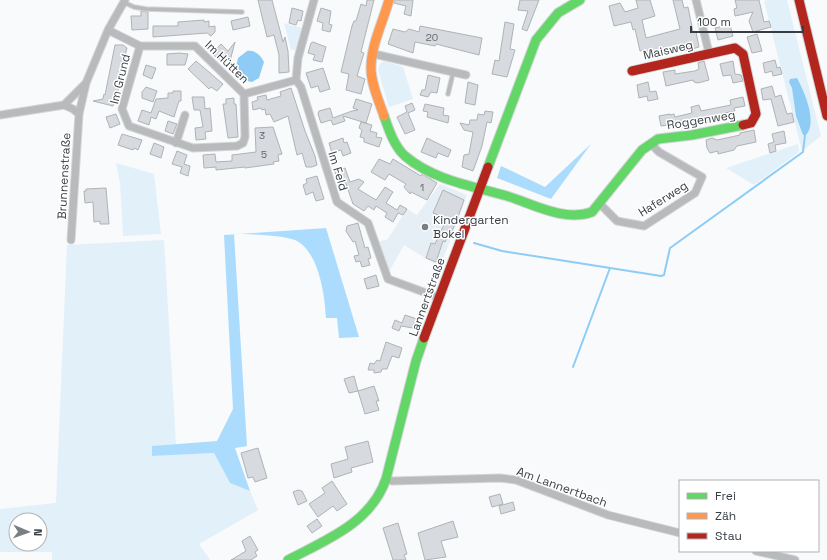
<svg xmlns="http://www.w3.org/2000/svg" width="827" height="560" viewBox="0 0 827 560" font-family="'Space Grotesk',sans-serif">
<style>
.built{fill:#e6eff6}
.green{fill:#e2f0fa;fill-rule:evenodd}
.forest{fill:#abdcfd}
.water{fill:#8eccf5}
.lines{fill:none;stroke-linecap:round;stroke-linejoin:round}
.stream{stroke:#8eccf5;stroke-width:2}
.building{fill:#d7dbdf;stroke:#afb3b6}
.lane-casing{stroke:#d2d4d6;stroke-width:5.5}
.street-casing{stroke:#d2d4d6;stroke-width:9}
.fast-casing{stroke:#d2d4d6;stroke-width:11}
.slow-casing{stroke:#d2d4d6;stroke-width:11}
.jam-casing{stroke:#d2d4d6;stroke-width:11}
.lane{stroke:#b8babc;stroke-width:3.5}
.street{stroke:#b8babc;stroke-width:7}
.fast{stroke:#63d668;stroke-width:9}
.slow{stroke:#ff974d;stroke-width:9}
.jam{stroke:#b3261e;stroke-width:9}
.poi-dot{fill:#7a7f84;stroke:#fff;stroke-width:1.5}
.labels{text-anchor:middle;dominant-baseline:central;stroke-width:3;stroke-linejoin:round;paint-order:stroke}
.number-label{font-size:10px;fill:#5e646a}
.street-label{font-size:12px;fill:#363d43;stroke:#fff}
.poi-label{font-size:12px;fill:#363d43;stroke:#fff;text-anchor:start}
</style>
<rect width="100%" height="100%" fill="#f8fafc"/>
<path class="built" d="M440,184L467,195L440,267L404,245L390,270L385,267L378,242L388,239L407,209L417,215Z"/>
<path class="green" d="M769,0H787L821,136L802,151L764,1Z
M284,23L302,28L298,50H291Z
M384,61L403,67L413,99L389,107L378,70L380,64Z
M798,144L799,152L754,185L726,168Z
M116,163L154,174L161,234L123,236L120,183Z
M164,240L176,445L152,446V456L214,453L230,483L250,491L258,510L199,544L210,560H52V552H0V509L56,503L67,245ZM16,520H40V544H16Z"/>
<path class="forest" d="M591,144L551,199L497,178L501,166L545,187Z
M326,228L359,337L339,338L337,318H326C325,296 319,251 295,240C283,235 248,234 234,234L247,446L235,448L250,491L230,483L214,453L152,456V446L217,441L233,409L224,235Z"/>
<path class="water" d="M247,51C255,50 261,55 264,62L259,78L252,82L241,80L235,71L238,58Z
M797,78C804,91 818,122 806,135H803L796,116L792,88L789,82L790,79Z"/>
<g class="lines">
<path class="stream" d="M474,243L502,251L661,276L664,275L670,248L803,152L805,135
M573,367L610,268"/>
</g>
<path class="building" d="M258,0H272L283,42L285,37L288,51L289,72L279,73V55L274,35L267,37Z
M367,0H374L361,52L364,53L357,76L365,79L361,94L346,90L349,74L341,72L352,26L354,21H356L361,4L366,6Z
M395,0H413L411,16L404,14L406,6L394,3Z
M520,0H539L527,31L522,29L528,11L518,10Z
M636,0H650L655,16L642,20L646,38L680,29L673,0H682L684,8L688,7L693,32H696L699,47L681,52V49L645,58L643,50L640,51L635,29L633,30L631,22L614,26L609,6L620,3L625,12L638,8Z
M735,0H759L764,22L769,21L771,27L753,32L749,21L753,12L735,16L734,9L737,8Z
M292,8L303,11L301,21L298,20L296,25L289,23Z
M321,8L331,11L329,24L332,25L330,32L322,30L323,23L317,21Z
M141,11L148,12V29L132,30L131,16H141Z
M248,17L250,26L233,30L231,21Z
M204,20V22L209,21V27L215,26V32L211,36L207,33L153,37V26H178V22Z
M505,22L514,24L510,49L515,50L507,77L492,74L495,60L499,61Z
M730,25L733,36L718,40L715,28Z
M420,26L482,38L479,55L436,44L435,46L415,42L413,53L388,44L393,29L405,32L409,29L419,32Z
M757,34L762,51L752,53L747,37Z
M235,42L230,61L224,56L220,60L212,54L221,44L228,51Z
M313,42L326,47L322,62L313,60L315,55L308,53L311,43Z
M115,45H123L127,48L120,73L123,74L113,106L93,101L103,99L104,94L105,95Z
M179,53L188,54L185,65H167V54Z
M775,60L777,68L780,67L782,74L773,76L772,71L765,73L763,63Z
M196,61L223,84L217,91L211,87L209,89L188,69Z
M704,61L709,80L698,83L694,82L693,80L666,86L663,72L675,70V74L695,71L699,69L698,63Z
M733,61L735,74L741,75L743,81L733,83L731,75L723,76L720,64Z
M146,65L156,68L152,79L143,75Z
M323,68L330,89L320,92L318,86L311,88L306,73Z
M428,75L440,78L437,93L431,92L428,97L420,95L422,90H425Z
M468,82L478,85L475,105L465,103Z
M648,82L650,92L656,91L658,99L648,101L647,96L639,98L637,85Z
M772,86L775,97L781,95L787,114L792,113L794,122L778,126L771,99L763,100L761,89Z
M146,87L157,91L153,102L142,98V92Z
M291,88L305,131L315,156L317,165L312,167H306L302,153L297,155L288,116L274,122L270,114L266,115L265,109L262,110L261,108L253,110L252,102L258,100L257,97L266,95L267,100L281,96L280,92Z
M173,91H181V101H179L174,117L159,111L156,119L151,117L149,125L138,121L142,110L151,113L156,99L168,98V93H173Z
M192,97H204L205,109L210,108L212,131L205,132L206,139L196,140L195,128L203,127L200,110H194Z
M743,97L745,106L734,108L735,111L725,113L726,119L683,127V123L661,126L659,116L670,114V115L674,114L675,117L692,113L691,107L699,105L701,111L731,105L730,100Z
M234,98V104H236L238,137L228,138L223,104H226V99Z
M356,99L372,104L366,123L343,116L345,121L333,125L331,120L321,123L318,114L319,111L330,108L333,118L352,111L358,110L353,108Z
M412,103L415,110L408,113L415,130L405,134L397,117L407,112L405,106Z
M425,104L444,108L443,115L449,116L448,123L427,117L428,112L423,111Z
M485,111L493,112L491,123L487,122L482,146L473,171L462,167L464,155L469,154L473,132L464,130L460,123L469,125L470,120H477L478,114L484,115Z
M116,114L120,124L110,128L106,117Z
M168,121L177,124L173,134L165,131Z
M361,122L372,125L370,131L377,133L376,137L382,138L379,147L364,142V138L360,137L362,130L359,128Z
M273,127L282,154L278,155L279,161L273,162L274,164L245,168V167L216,170V167L204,168L203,155L215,154L216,162L232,161V155L256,152L255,128Z
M754,130L756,142L737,146L734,150L718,154V151L710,153L707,148L706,140L712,138L717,140L731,137L740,135V133Z
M784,131L786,143L775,145L776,151L770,153L768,144L774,142L772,134Z
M122,134L142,140L138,150L134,148L133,150L118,145Z
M343,138L344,143L347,142L351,153L343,156L341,150L332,153L329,143Z
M427,138L451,150L448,157L438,153L436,158L421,152Z
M154,143L164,147L161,158L150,154Z
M177,151L187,155L184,164L190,166L188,176L180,173L182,167L172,164Z
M379,159L390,164L393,159L421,176L422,174L437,183L427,200L411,192L410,194L404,187L406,184L389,174L385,180L371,172Z
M345,168L350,182L359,179L364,182L358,189L376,200L385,187L393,192L386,203L397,210L400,205L407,209L403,215L398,213L393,222L385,217L387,213L376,206L374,210L368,206L364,211L353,204L346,184L339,186L335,172Z
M317,176L324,199L316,201L313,192L306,195L303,185L307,183L306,179Z
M106,188L109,224H100V221L94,222L93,202L85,203L84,191H86V189Z
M443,190L464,200L458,217L461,218L458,224L456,223L448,238L447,237L445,242L443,241L436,262L426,258L431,243L435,244L447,218L433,213Z
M358,223L365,248L368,247L371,258L368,259L370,265L362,267L360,261L356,262L354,256L359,255L355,241L353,242L346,231L347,226Z
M376,275L379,286L367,289L364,279Z
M405,315L417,319L413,328L401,326L399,331L392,328L395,320L402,323Z
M386,342L402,348L399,358L392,356L387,369H382L381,372L374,373V370H368L370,363L374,364L377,360L380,361Z
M354,376L358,391L349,393L344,379Z
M374,386L379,401H376L379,410L365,414L358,391Z
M368,441L373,462L351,468L352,472L334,478L331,464L348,459L345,447Z
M258,448L267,478L255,482L253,477L248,478L241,453Z
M332,481L347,504L337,511L333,506L318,517L309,504L325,493L322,488Z
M298,490L302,491L307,501L298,505L293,492Z
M500,494L503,504L492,507L489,497Z
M513,502L515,510L501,514L499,506Z
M317,519L322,526L312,533L307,526Z
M453,521L458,537L441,541L446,557L425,560L418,533Z
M398,523L407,554L404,555L406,560H393L383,528Z
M250,536L258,550L255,552L257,556L251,560H231L246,551L242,541Z"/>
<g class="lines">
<defs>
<path id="lane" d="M123,2L134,7L146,9L242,12
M448,94L453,73"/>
<path id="street" d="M314,0L298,58L296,80L301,87L337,202L368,223L388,279L440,298
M696,0L709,53
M108,30L140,46L122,109L129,126L193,148L237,146L243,143L245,137L244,94
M140,46H195L244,94L296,80
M374,54L466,75
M64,105L73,109L79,114
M0,115L64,105L86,83
M176,143L185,115
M599,203L617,221L644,226L695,193L702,177L659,152L652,145
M71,240L79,114L86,83L108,30L125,0
M386,479L392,481L500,478L516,480L608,515L680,533
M756,551L795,560"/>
<path id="fast" d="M384,116C389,130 394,146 405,156C433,180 472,186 507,196C533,204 564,222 592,212L642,150L658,139L692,135L743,125
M488,167L536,40L558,13L580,0
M288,560C326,540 371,523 386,479L416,361L424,338"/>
<path id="slow" d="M384,116C379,101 371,84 371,68C371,45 383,22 389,0"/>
<path id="jam" d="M799,0L827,116
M632,71L735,48L743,54L756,114L751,123L743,125
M424,338L488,167"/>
</defs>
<use href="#lane" class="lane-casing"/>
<use href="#street" class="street-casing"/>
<use href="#fast" class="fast-casing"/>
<use href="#slow" class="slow-casing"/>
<use href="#jam" class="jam-casing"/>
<use href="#lane" class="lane"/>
<use href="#street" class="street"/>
<use href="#fast" class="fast"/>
<use href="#slow" class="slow"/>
<use href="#jam" class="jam"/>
</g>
<circle class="poi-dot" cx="425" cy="227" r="4"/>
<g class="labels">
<g class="number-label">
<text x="432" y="37">20</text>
<text x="262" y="135">3</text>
<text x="264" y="154">5</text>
<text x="422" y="187">1</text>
</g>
<g class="street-label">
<text transform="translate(668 50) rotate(-13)">Maisweg</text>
<text transform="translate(227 62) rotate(44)">Im Hütten</text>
<text transform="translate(120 79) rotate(-76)">Im Grund</text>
<text transform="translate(701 120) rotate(-9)">Roggenweg</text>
<text transform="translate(338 171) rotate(73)">Im Feld</text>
<text transform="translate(64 176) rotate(-87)">Brunnenstraße</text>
<text transform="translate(663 199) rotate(-32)">Haferweg</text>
<text transform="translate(427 297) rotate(-70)">Lannertstraße</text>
<text transform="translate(562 487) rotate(20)">Am Lannertbach</text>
</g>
<g class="poi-label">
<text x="433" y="220">Kindergarten<tspan x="433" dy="14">Bokel</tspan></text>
</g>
</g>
<rect x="679" y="480" width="140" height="72" fill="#ffffff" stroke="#afb1b4"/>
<rect x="687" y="493" width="20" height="6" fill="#63d668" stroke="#afb1b4"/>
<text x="715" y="500" font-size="12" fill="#363d43">Frei</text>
<rect x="687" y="513" width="20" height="6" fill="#ff974d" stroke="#afb1b4"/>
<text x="715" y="520" font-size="12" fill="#363d43">Zäh</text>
<rect x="687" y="533" width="20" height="6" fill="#b3261e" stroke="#afb1b4"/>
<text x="715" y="540" font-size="12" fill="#363d43">Stau</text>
<g transform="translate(28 532) rotate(92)"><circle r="19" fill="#ffffff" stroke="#afb1b4"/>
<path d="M0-3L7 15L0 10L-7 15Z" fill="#7a7f84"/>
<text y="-6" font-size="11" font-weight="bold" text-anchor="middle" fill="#363d43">N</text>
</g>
<path d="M691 26v6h112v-6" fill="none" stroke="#363d43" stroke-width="2"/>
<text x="697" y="26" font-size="12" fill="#363d43" stroke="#ffffff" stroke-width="3" paint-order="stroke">100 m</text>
</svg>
